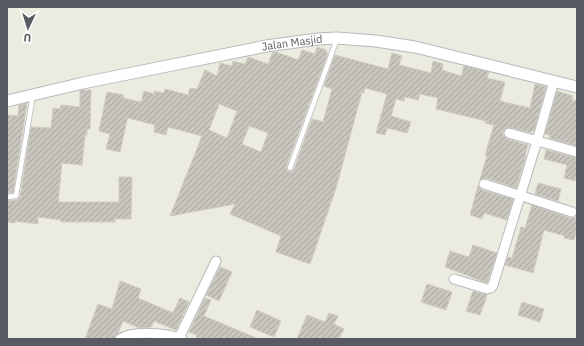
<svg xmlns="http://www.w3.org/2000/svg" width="584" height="346" viewBox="0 0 584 346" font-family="'IBM Plex Sans',sans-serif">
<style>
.building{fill:url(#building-hatch);stroke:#d0cdbe;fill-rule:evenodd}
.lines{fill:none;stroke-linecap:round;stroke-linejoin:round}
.service-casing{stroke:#b8b9bf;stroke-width:6}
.minor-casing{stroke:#b8b9bf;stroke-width:11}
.tertiary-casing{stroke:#b8b9bf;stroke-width:13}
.service{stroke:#fff;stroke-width:4.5}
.minor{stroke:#fff;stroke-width:9}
.tertiary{stroke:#fff;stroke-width:11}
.labels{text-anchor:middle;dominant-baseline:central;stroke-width:3;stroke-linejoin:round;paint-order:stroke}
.street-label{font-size:11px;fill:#585b61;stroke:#fff}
</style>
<defs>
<pattern id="building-hatch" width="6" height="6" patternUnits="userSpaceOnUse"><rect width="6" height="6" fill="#c7c5bd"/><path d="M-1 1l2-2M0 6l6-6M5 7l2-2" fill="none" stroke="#a4a39d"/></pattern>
</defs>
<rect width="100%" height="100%" fill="#ecebdf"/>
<path class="building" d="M317,47L326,50V52L328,53L286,167L287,171L291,172L294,169L312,119L323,122L332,89L324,86L335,55L388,69L392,53L402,56L399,65L431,73L433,61L443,64L442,70L461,76L464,66L489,72L487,78L505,82L500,101L530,108L535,84L546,87L534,131H532V133L508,127L503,131V135L507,139L528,145L525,155L526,156L516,188L486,178L480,180L487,155H485L494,125L485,123L486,121L436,109L438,98L420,94L418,100L405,97L404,101L396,99L391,116L411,122L407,133L387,128L385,135L376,133L387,94L365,88L364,93L362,92L336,188L310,264L276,252L281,236L230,214L235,204L170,216L202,136L168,127L166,135L154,132L155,125L128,118L127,120L120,152L106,149L110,134L99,131L107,92L124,95L123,98L141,102L144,91L154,94V91L164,93L165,89L188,95L190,88L197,89L205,70L217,76L220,63L232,66L233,61L245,64L248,57L268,64L273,52H276L298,60L302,50L315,54ZM219,104L237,111L227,138L209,130ZM249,126L268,133L261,152L242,144Z
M83,90H91L90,129H87V135H85L82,165L62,163L58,202H119V177H132L131,219H115V222H61V220L38,217V224L15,221V223L7,222V201L17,200L20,197L31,127L51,128L53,108L60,109L61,105L80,107V91Z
M557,91L573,96L572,100L577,101V146L549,138L550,135L545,134Z
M27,103L13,193H7V115L18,116L19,105Z
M546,150L577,158V174L575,181L564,178L567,165L544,159Z
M538,183L561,189L558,201L535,194Z
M478,186L482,190L513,199L507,220L484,213L482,219L470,215Z
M532,205L570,218H577V228L574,240L564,238L565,236L544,230L533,273L505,265L508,257L512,258L521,227L525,228Z
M473,245L497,253L487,283L445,267L450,251L469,257Z
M220,267L232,272L219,301L206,295Z
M120,281L141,289L138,298L173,313L180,298L189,302L176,330L154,321L151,327L139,328L123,321L118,333L115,335L114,339H85L98,304L112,309Z
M427,284L452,292L446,310L421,302Z
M473,291L487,295L480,315L466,311Z
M205,298L211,300L204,316L259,339H196L197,335L189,332Z
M522,302L544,309L540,322L518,315Z
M257,310L281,321L274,337L250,327Z
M329,313L338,316L334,324L344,329L339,339H297L307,315L325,322Z"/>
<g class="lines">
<defs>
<path id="service" d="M290,168L337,39
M7,197L16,196L33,95"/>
<path id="minor" d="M509,133L577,152
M484,184L572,212
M454,279L487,289L491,288L493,285L537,141L554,81
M179,338L216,261
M120,339C132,330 168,333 182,339"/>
<g id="tertiary">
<path id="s1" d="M7,101L83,83L266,46L318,39L337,38L376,41L415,47L577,87"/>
</g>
</defs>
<use href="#service" class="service-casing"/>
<use href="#minor" class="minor-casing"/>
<use href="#tertiary" class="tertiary-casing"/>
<use href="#service" class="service"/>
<use href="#minor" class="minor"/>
<use href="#tertiary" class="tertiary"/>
</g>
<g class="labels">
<g class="street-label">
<text stroke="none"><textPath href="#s1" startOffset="291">Jalan Masjid</textPath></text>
</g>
</g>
<rect width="584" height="346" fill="none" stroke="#585b61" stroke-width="16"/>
<g transform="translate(28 28) rotate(184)" stroke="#ffffff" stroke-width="3" paint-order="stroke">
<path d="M0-3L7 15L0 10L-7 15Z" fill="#585b61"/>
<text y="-6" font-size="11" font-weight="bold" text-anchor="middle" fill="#585b61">U</text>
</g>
</svg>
